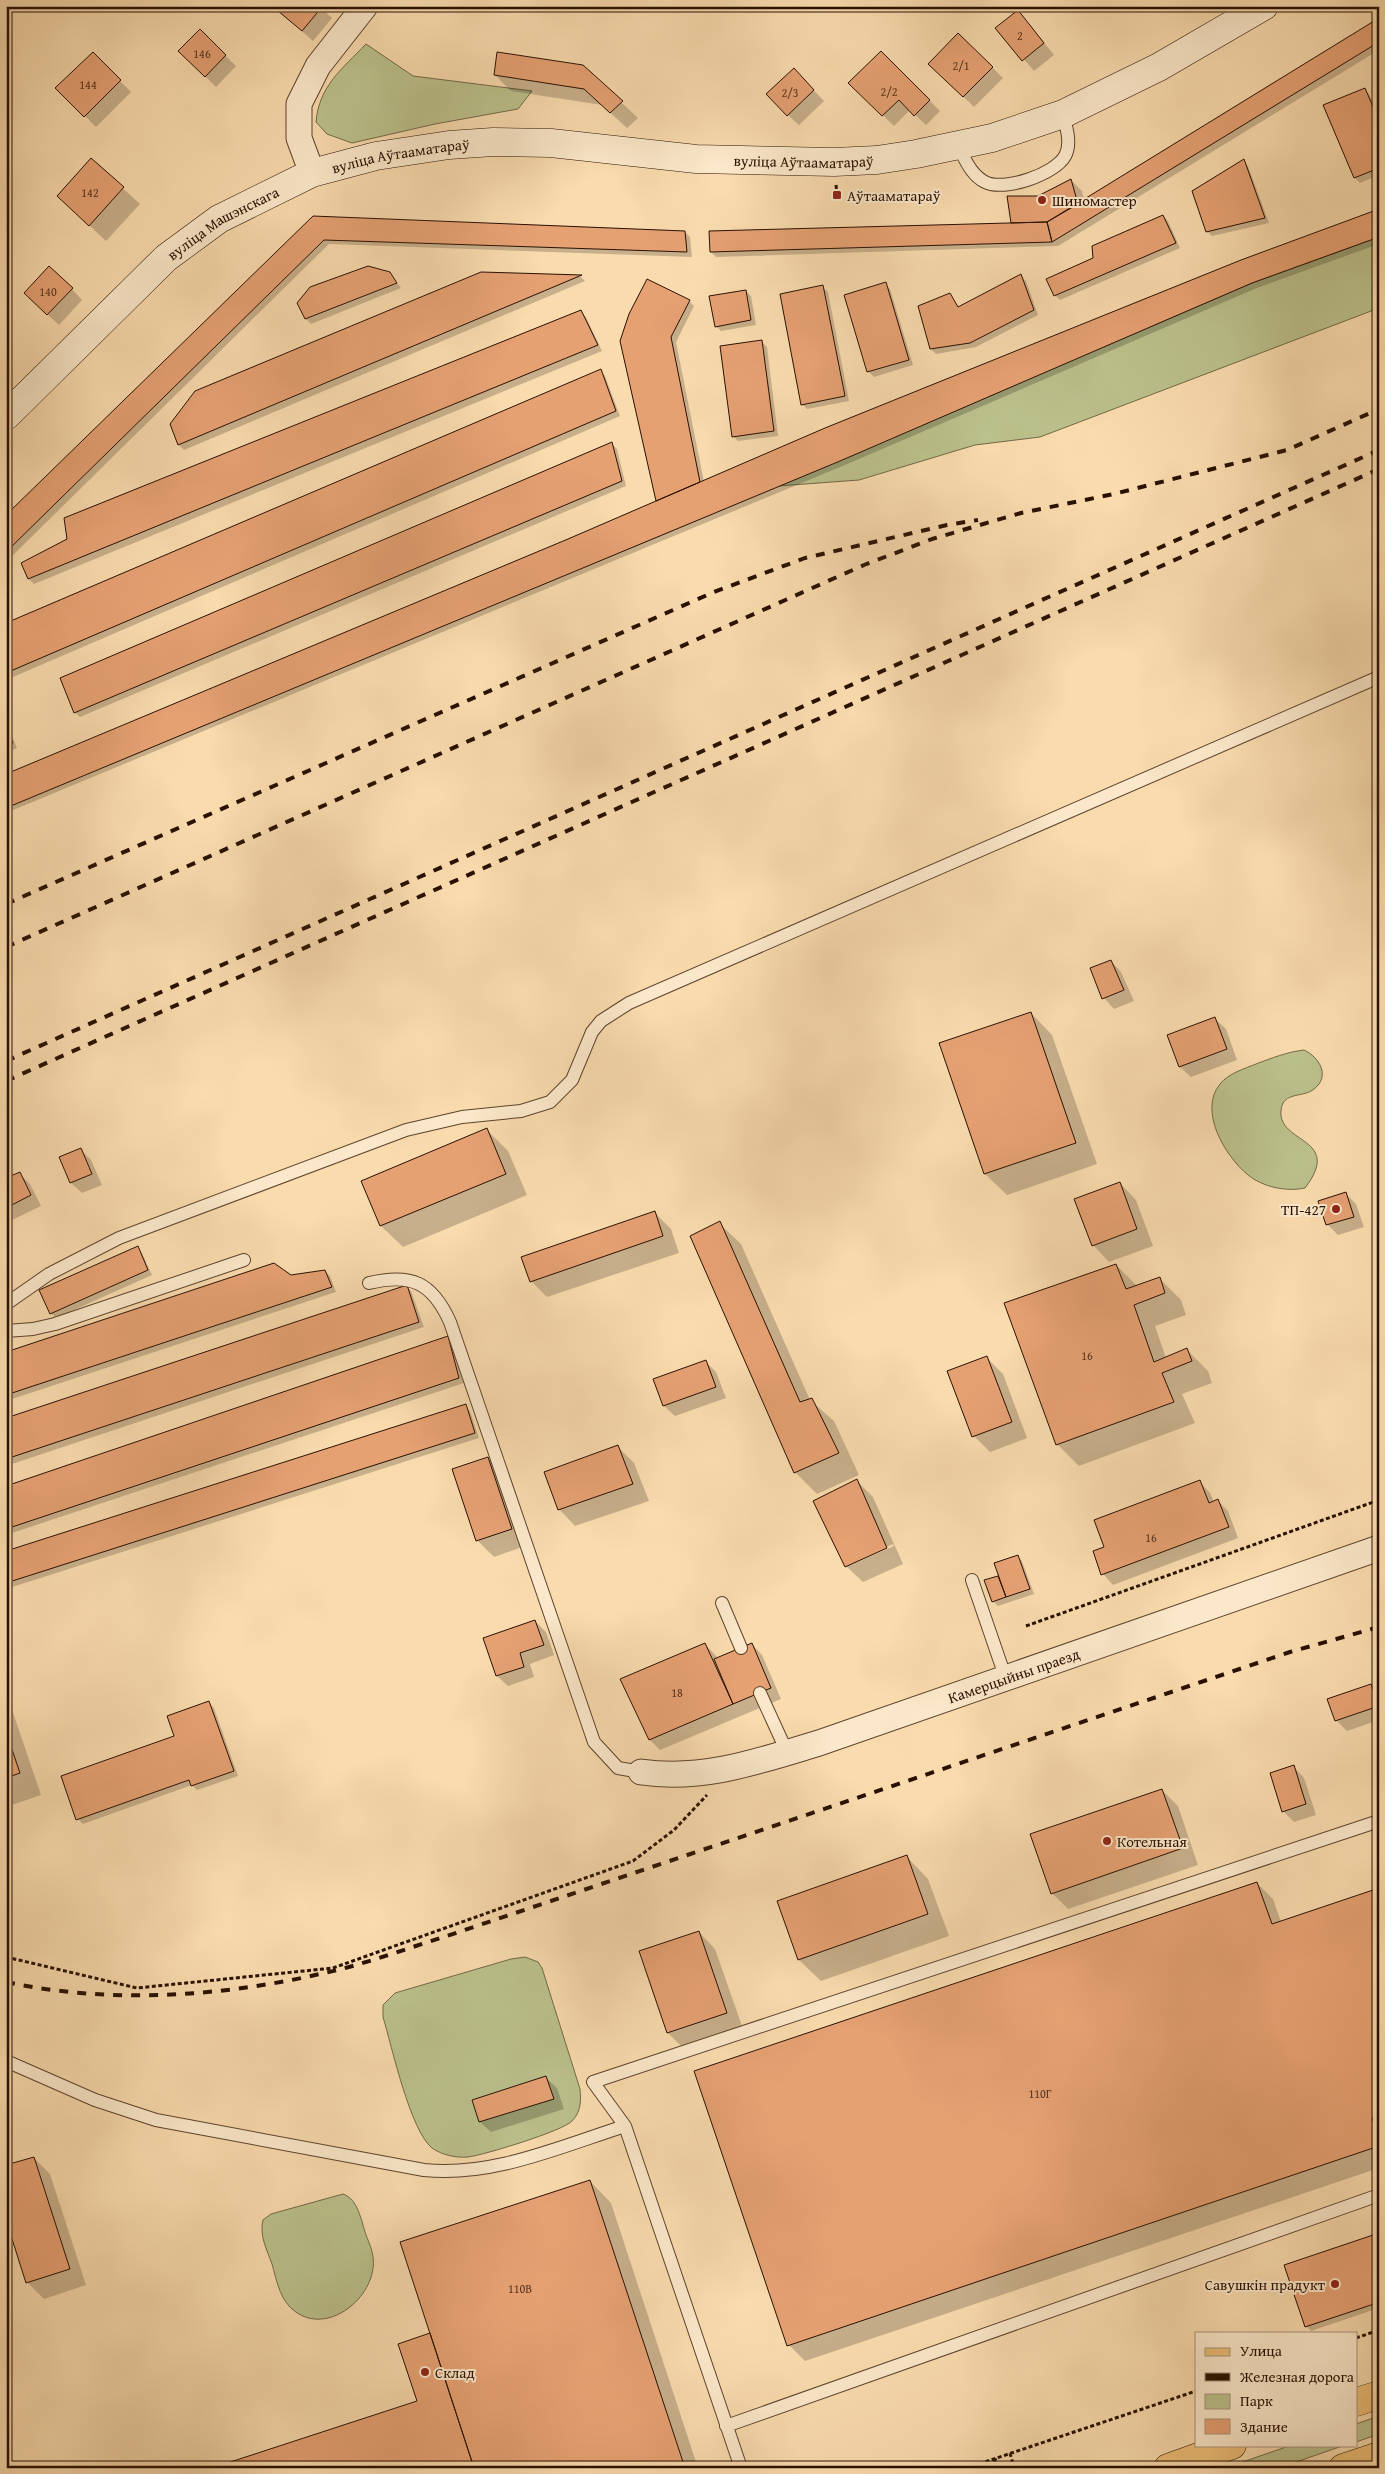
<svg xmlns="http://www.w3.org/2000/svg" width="1385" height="2474" viewBox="0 0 1385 2474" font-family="'Gentium Book Plus',serif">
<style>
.green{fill:#bbc18c;stroke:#726847}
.shadow{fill:#0003;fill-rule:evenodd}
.building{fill:#e6a173;stroke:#291002}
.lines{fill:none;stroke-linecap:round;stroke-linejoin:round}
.lane-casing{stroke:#5d432d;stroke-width:14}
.street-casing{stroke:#5d432d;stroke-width:27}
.secondary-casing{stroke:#291002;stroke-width:29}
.primary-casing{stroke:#291002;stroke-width:29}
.path{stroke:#291002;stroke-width:3;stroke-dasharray:4 2.5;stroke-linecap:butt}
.lane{stroke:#fbe8ca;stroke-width:12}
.street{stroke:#fbe8ca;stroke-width:25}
.secondary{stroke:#fbe8ca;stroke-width:28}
.primary{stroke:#ecbe77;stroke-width:28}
.rail{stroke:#291002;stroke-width:4;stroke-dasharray:9 9;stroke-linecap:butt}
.poi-dot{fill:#8f2418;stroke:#fbe8ca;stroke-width:2}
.labels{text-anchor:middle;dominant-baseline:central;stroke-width:4;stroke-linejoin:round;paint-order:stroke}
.number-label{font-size:12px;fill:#58341e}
.street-label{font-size:15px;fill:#291002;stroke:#fbe8ca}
.poi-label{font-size:15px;fill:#291002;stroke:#fbe8ca;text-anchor:start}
</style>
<rect width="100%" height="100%" fill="#f9dbae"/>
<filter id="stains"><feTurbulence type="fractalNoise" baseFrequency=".004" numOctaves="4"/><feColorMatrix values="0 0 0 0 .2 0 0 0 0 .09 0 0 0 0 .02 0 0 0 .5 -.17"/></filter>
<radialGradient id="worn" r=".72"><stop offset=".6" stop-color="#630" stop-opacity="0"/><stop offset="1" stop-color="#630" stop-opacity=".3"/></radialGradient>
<path class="green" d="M366,44L413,76L532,91L518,109L435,124L352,143L327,134L316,122C319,86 342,69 366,44Z
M1379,237V308L1040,437L975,445L859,480L778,486L1252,283Z
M1304,1050C1319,1057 1331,1076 1314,1089C1304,1098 1283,1091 1281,1110C1277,1144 1344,1137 1305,1188C1286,1192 1263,1187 1248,1175C1225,1156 1198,1111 1220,1084C1229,1073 1244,1069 1256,1064C1272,1058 1287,1052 1304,1050Z
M525,1957L538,1962L542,1968L580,2089C581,2101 581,2112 572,2121C563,2131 484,2155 468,2157C456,2158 442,2155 432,2148C410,2130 392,2047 383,2017V2005L395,1993L511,1959Z
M343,2194C358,2199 361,2220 366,2235C370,2245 375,2256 373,2268C369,2304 320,2339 289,2306C279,2295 276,2278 272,2264C267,2250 259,2235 263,2220L271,2214Z
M1379,2416V2434L1356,2442V2424Z
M1292,2445H1345L1279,2468H1225Z"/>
<path class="shadow" d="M273,6H319L332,18L313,41Z
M1018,11L1054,55L1034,71L997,28Z
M1379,18V50L1058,246L716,257L711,252L1012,224L1039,197L1071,180L1082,191L1084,200Z
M200,31L236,66L216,87L180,51Z
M958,34L1003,78L974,107L930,64Z
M881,53L940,111L926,125L910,110L894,126L850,83Z
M93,54L131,92L96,127L57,88Z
M582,66L638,118L627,128L602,105L511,91L495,75Z
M804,80L824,101L799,125L788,115Z
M1364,89L1369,94L1379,117V175L1360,183L1355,178Z
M92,160L140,204L106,241L75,212Z
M1243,161L1248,166L1269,223L1212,236L1207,231Z
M1379,210V244L1257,288L845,465L6,813V775L658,501L647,281L689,301L694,306L676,342L704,482Z
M1163,216L1168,221L1180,248L1060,300L1055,295L1094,259Z
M313,217L685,232L690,237L692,257L329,244L6,562V517Z
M390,273L401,288L311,324L306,319Z
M481,273L581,277L585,281L184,450L179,445L171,424Z
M1021,276L1026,281L1038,315L976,347L936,354L931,349L950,294L959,308Z
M885,284L890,289L913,365L874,377L869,372L846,295Z
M823,287L828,292L849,401L807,409L802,404Z
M72,289L82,300L59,325L36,304Z
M746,291L751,296L756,325L721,331L716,326Z
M581,312L586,317L602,351L34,584L29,579Z
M762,342L767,347L778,436L738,441L733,436Z
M600,371L605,376L620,416L6,680V625Z
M612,444L617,449L626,486L80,717L75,712Z
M6,723L17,748L6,753Z
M1111,961L1121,972L1134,1001L1114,1009L1104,998Z
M1031,1013L1052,1035L1097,1164L1007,1195L985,1174L941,1044Z
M1215,1019L1226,1029L1237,1060L1191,1077L1180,1067L1169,1036Z
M487,1130L508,1151L527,1195L403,1247L381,1226L363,1181Z
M80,1149L91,1160L102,1185L82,1193L71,1183L60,1157Z
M19,1173L30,1184L41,1206L6,1223V1180Z
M1120,1183L1136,1200L1153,1246L1109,1262L1093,1245Z
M1345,1193L1356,1204L1364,1227L1338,1235L1328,1225L1320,1202Z
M654,1212L671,1229L679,1253L547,1297L531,1281Z
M719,1223L741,1244L810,1400L834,1421L859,1475L817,1494L795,1472L691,1237Z
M137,1248L142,1253L152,1275L56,1318L51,1313Z
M1116,1265L1137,1286L1160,1279L1181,1300L1186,1315L1155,1326L1166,1358L1186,1349L1208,1371L1212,1383L1182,1394L1195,1423L1079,1466L1057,1444Z
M325,1271L330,1276L336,1292L6,1401V1354L291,1276Z
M406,1286L411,1291L424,1327L6,1466V1419Z
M448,1337L453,1342L464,1383L6,1535V1488Z
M986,1357L1003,1374L1027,1438L990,1452L974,1436Z
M705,1361L716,1372L726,1398L675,1416L664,1406Z
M465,1406L470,1411L479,1438L6,1589V1553Z
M618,1447L634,1463L649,1501L575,1526L559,1509Z
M488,1458L504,1475L528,1545L494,1557L477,1540Z
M857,1481L873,1497L903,1564L863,1582L846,1566ZM893,1544L894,1546L851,1565V1563Z
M1200,1482L1210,1493L1214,1502L1218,1501L1228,1511L1238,1538L1113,1585L1103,1574L1106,1548Z
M1017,1556L1022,1561L1034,1594L998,1606L993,1601L986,1581L1000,1576Z
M535,1621L546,1632L554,1655L530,1664L534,1677L508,1686L497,1676L484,1638Z
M705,1644L718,1658L752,1644L762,1655L781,1699L660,1750L650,1740Z
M1371,1686L1379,1693V1720L1347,1731L1336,1720Z
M6,1692L41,1795L6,1807Z
M209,1703L214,1708L238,1776L197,1790L192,1785L83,1824L78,1819L175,1737Z
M1294,1767L1304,1778L1316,1815L1294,1822L1283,1811Z
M1162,1790L1178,1806L1198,1865L1068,1909L1052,1893Z
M907,1857L928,1879L949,1936L821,1981L799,1960L779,1902Z
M1257,1883L1273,1899L1281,1922L1379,1889V2168L805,2361L789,2345Z
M699,1932L715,1949L743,2029L684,2049L668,2033Z
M546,2078L557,2088L564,2109L491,2132L480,2122Z
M34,2158L50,2174L86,2285L44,2299L27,2282Z
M590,2181L611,2203L698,2468H216L418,2402L432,2334Z
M1379,2235V2308L1311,2331L1306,2326Z"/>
<path class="building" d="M272,6H321L322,7L302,31Z
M1018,10L1044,43L1022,61L995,28Z
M1379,18V42L1052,242L1047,222Z
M200,29L226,55L205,77L178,51Z
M958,33L993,67L963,97L928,64Z
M881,51L930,100L914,116L899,100L882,116L848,83Z
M93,52L121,80L84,117L55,88Z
M497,52L583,65L623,101L610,113L584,89L494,75Z
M794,68L814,90L787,116L766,94Z
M1365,88L1379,121V168L1354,178L1323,105Z
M91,158L124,187L89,226L57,196Z
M1244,159L1265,218L1206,232L1192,191Z
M1071,179L1078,204L1047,222L1011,223L1007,196H1038Z
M1379,209V237L1252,283L840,461L6,808V774L568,539L825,428L1241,260Z
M1163,215L1176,243L1054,296L1046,279L1093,258L1092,246Z
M313,216L685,231L687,252L324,240L6,552V515Z
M1047,222L1052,242L710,252L709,231Z
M49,266L73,288L47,315L24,293Z
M368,266L390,272L397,283L305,319L297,303L310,287Z
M481,272L582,275L178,445L170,424L195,391Z
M1021,274L1034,310L970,343L930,349L918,306L950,293L958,307Z
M647,279L690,300L671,337L700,482L656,501L620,341L629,314Z
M886,282L909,360L867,372L844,295Z
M823,285L845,396L801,405L780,294Z
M746,290L751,320L715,327L709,296Z
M581,310L598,345L28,579L21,563L67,539L64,518Z
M762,340L774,431L732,437L720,346Z
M601,369L616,411L6,673V623Z
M612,442L622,481L74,713L60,678Z
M6,727L13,743L6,746Z
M1111,960L1124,990L1102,999L1090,968Z
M1031,1012L1076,1143L984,1174L939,1043Z
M1215,1017L1227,1049L1179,1067L1167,1035Z
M487,1128L506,1174L380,1226L361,1181Z
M81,1148L92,1174L70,1183L59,1157Z
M20,1172L31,1195L6,1208V1178Z
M1120,1182L1137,1229L1092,1246L1074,1199Z
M1346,1192L1354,1217L1326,1225L1318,1201Z
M655,1211L663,1236L530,1282L521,1257Z
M720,1221L800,1402L812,1398L839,1453L794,1473L690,1236Z
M138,1246L148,1270L50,1314L39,1290Z
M274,1263L291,1275L325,1270L332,1287L6,1395V1352Z
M1116,1264L1126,1289L1160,1277L1165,1293L1134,1305L1154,1362L1187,1348L1192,1361L1162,1373L1174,1402L1056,1445L1004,1303Z
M407,1285L419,1322L6,1459V1418Z
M448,1336L459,1378L6,1529V1486Z
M987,1356L1012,1422L972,1437L947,1371Z
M706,1360L716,1387L663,1406L653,1379Z
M466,1404L475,1433L6,1583V1551Z
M618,1445L633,1484L558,1510L544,1472Z
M488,1457L512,1529L476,1541L452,1469Z
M857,1479L887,1548L845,1567L813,1501Z
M1200,1480L1209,1503L1218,1499L1229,1527L1101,1575L1093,1551L1104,1547L1094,1520Z
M1018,1555L1030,1589L1006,1597L994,1563Z
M998,1576L1006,1597L992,1602L984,1580Z
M535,1620L544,1645L520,1653L524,1667L496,1676L483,1638Z
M705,1643L733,1704L649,1740L620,1679Z
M752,1643L771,1688L733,1704L714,1659Z
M1371,1684L1379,1706L1335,1721L1327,1699Z
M209,1701L234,1771L191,1786L189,1780L76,1820L61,1776L174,1736L167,1716Z
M6,1732L20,1773L6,1778Z
M1294,1765L1306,1804L1282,1812L1270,1773Z
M1162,1789L1183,1848L1051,1894L1030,1834Z
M907,1855L928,1914L798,1960L777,1901Z
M1257,1882L1272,1924L1379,1888V2116L1372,2118L1379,2138V2146L787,2346L694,2071Z
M699,1931L727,2013L667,2033L639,1951Z
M546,2076L554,2099L479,2122L472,2100Z
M34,2157L70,2269L26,2283L6,2220V2165Z
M590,2180L685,2468H474L400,2242Z
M1379,2233V2309L1377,2303L1305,2327L1284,2265Z
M430,2333L474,2468H212L417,2401L398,2344Z"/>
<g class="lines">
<defs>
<path id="lane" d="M958,146C965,159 971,175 985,182C1004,192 1055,174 1065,156C1072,144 1066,126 1063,114
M369,1283C411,1273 432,1282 450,1322L594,1742L618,1768L641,1772
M6,1304L49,1274L119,1238L406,1130L462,1117L521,1111L550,1102L572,1080L592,1032L601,1021L629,1003L1379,677
M6,1331L33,1329L55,1324L244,1260
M972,1580L1006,1679
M722,1603L741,1648
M760,1693L787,1752
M6,2061L95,2100L156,2120L424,2170C493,2177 559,2147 625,2126L741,2468
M625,2126L593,2082L1379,1821
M726,2426L1379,2195"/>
<g id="street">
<path d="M312,173L299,138V104L318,66L365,6"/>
<path id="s1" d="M641,1772C704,1781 759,1761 819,1743L1379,1548"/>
</g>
<g id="secondary">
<path id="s2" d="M6,416L166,258L219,219L312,173L376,156L449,145L493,142L551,143L696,159L834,162L877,160L916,154L992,138L1063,114L1159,67L1264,6"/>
</g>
<path id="primary" d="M1356,2402L1379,2395
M1168,2468L1232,2445
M1343,2468L1379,2456"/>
</defs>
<use href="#lane" class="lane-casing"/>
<use href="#street" class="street-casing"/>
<use href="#secondary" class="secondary-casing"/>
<use href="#primary" class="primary-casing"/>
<path class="path" d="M836,185L837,195
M1026,1626L1379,1500
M6,1957L137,1988L333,1968L633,1861L674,1830L707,1795
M1356,2338L1379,2330
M1010,2453L1014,2468
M967,2468L1196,2391
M992,2468L996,2458"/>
<use href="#lane" class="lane"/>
<use href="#street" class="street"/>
<use href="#secondary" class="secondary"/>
<use href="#primary" class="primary"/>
<path class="rail" d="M6,904L714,592L805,558L947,525L978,520
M6,947L864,565L932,539L1021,513L1114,494L1287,450L1379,409
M6,1061L1379,450
M6,1081L1379,469
M6,1982C109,2004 218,1997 320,1974C363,1965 405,1949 447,1936L1290,1652L1379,1627"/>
</g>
<g class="poi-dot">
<rect x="832" y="190" width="10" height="10" rx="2.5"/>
<circle cx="1042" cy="200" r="5"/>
<circle cx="1336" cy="1209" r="5"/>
<circle cx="1107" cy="1841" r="5"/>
<circle cx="1335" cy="2284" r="5"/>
<circle cx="425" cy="2372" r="5"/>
</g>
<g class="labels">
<g class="number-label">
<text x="1020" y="35">2</text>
<text x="202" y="53">146</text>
<text x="961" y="65">2/1</text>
<text x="88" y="84">144</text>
<text x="889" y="91">2/2</text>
<text x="790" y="92">2/3</text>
<text x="90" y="192">142</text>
<text x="48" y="291">140</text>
<text x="1087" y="1355">16</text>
<text x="1151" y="1537">16</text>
<text x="677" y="1692">18</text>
<text x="1040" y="2093">110Г</text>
<text x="520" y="2288">110В</text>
</g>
<g class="street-label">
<text stroke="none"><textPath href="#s2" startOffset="485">вуліца Аўтааматараў</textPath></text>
<text stroke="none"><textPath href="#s2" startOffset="890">вуліца Аўтааматараў</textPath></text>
<text stroke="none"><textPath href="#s2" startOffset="292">вуліца Машэнскага</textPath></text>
<text stroke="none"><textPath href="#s1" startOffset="388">Камерцыйны праезд</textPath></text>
</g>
<g class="poi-label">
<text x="847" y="195">Аўтааматараў</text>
<text x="1052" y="200">Шиномастер</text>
<text x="1326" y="1209" text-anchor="end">ТП-427</text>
<text x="1117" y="1841">Котельная</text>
<text x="1325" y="2284" text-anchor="end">Савушкін прадукт</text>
<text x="435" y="2372">Склад</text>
</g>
</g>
<rect width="1385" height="2474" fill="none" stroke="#f9dbae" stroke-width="25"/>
<rect x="8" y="8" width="1370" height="2459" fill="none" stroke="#291002" stroke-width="2.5"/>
<rect x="12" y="12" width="1360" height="2449" fill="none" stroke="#291002"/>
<rect x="1195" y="2332" width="162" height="115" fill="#fbe8ca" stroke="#a7927a"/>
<rect x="1205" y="2348" width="25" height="8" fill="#ecbe77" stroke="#a7927a"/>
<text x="1240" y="2356" font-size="15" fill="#291002">Улица</text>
<rect x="1205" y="2373" width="25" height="8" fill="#291002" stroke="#a7927a"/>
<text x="1240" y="2382" font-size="15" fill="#291002">Железная дорога</text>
<rect x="1205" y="2394" width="25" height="15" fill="#bbc18c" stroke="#a7927a"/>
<text x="1240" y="2406" font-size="15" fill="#291002">Парк</text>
<rect x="1205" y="2419" width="25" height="15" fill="#e6a173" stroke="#a7927a"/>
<text x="1240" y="2432" font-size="15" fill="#291002">Здание</text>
<rect width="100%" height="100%" filter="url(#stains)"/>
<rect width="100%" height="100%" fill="url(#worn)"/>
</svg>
